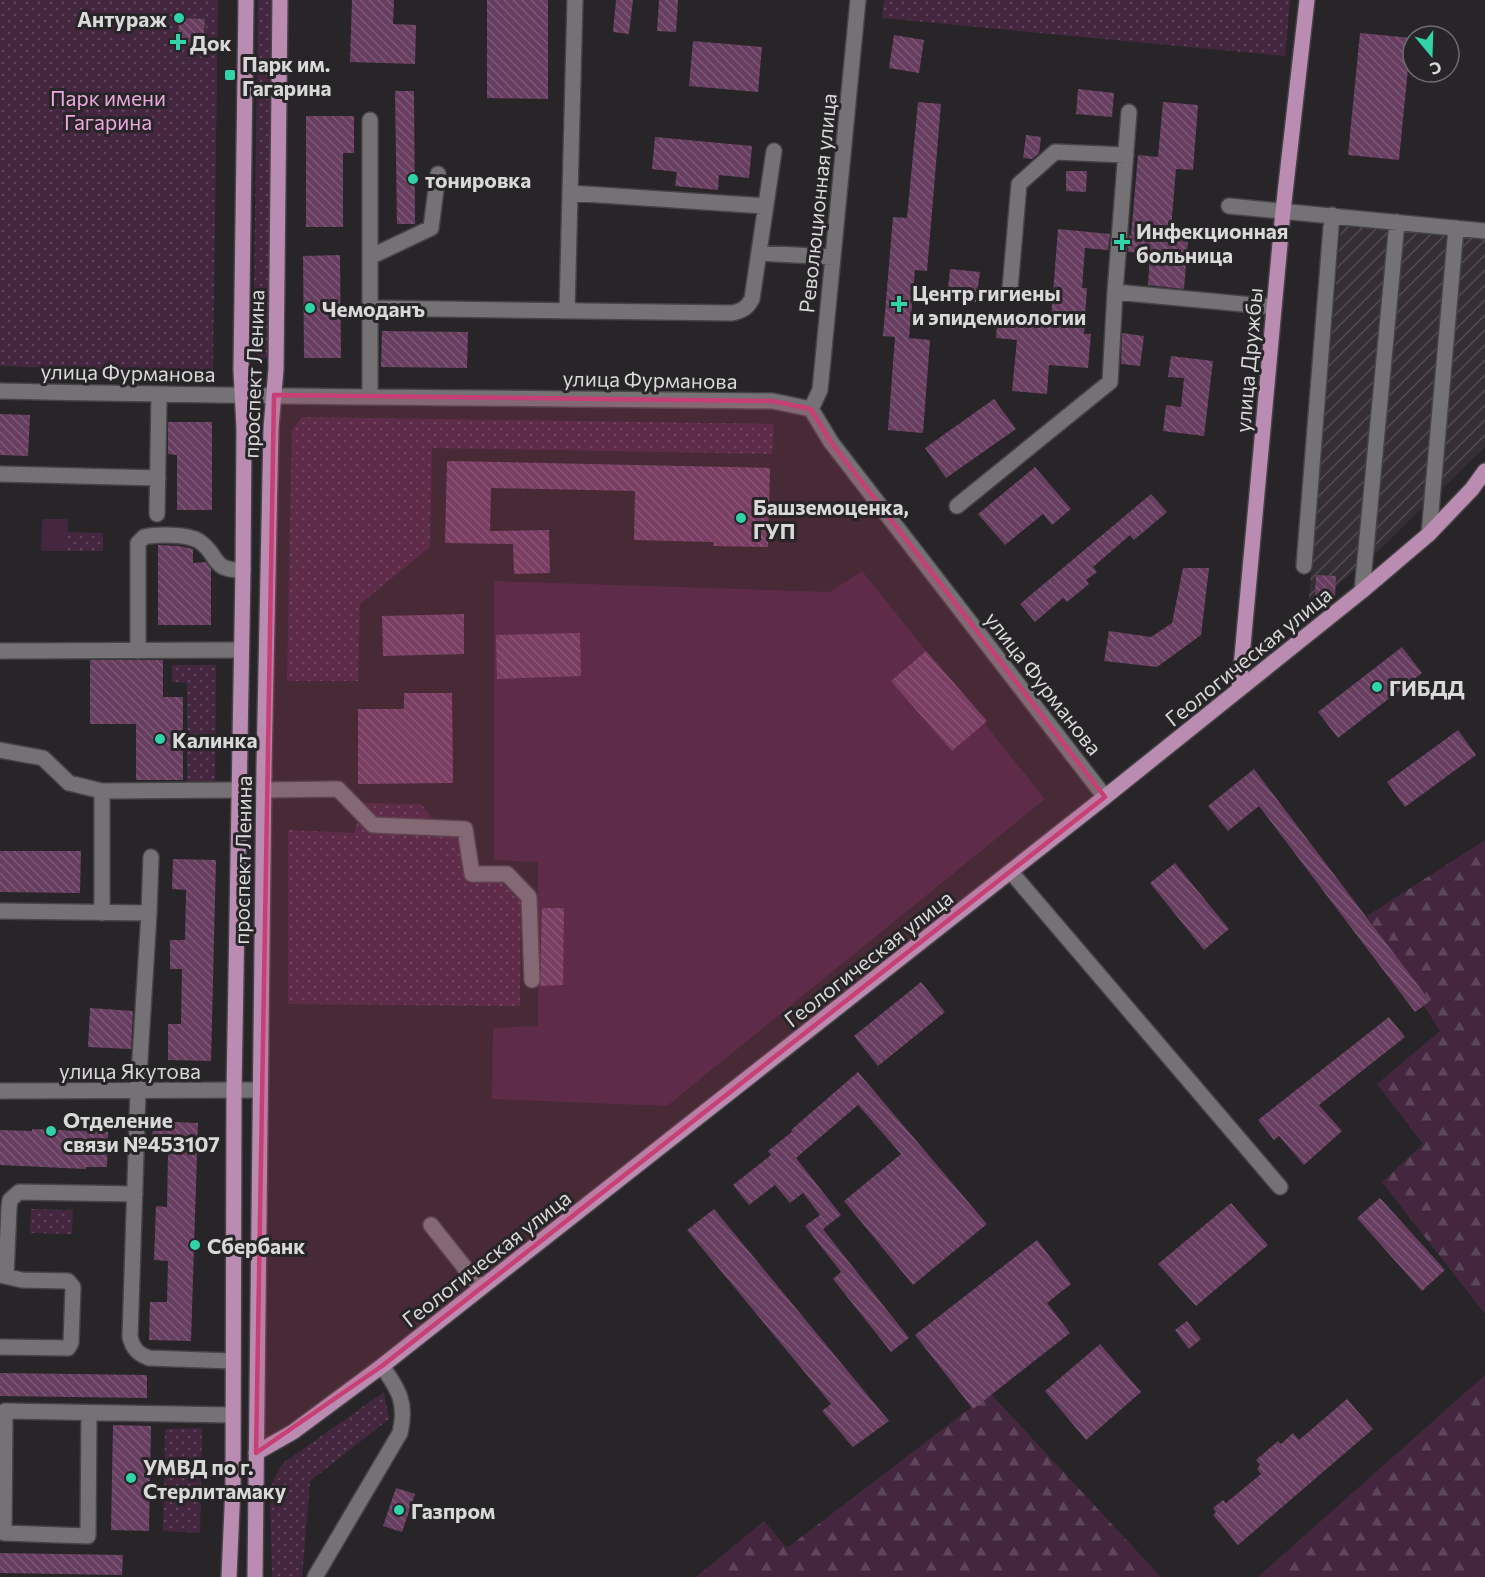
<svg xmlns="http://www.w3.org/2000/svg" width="1485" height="1577" viewBox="0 0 1485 1577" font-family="Commissioner,sans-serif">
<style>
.industrial{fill:url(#industrial-furrows)}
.green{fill:url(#green-dots)}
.forest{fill:url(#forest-firs)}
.pitch{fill:#44273f}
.building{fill:url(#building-back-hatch)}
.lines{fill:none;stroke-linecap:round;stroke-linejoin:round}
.minor-casing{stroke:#454345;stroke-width:18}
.major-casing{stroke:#454345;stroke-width:18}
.minor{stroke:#747274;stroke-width:15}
.major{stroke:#ba8cb1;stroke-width:15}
.marked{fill:#c73f74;fill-opacity:0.2;stroke:#c73f74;stroke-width:4.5;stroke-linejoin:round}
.poi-dot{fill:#31d4a9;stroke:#272527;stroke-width:2}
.labels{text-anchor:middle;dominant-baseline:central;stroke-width:6;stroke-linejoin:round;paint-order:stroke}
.poi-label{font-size:21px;font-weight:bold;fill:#dad9da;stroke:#272527;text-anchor:start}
.park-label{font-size:21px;fill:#eca7dd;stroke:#272527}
.street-label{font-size:21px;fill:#dad9da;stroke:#272527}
</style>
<defs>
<pattern id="industrial-furrows" width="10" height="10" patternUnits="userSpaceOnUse" patternTransform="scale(1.5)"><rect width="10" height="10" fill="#352e33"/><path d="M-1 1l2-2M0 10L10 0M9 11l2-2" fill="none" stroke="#524c50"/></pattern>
<pattern id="green-dots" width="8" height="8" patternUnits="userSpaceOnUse" patternTransform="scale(1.5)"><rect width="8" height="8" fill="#44273f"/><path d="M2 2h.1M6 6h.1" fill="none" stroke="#5e465a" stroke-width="1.8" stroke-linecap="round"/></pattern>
<pattern id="forest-firs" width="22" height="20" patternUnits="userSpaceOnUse" patternTransform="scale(1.5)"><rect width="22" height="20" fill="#44273f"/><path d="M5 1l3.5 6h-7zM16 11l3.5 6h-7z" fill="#5e465a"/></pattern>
<pattern id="building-back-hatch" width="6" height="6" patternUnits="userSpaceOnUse" patternTransform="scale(1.5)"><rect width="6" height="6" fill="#683e60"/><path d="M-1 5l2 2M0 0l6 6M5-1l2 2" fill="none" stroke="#7d5976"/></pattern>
</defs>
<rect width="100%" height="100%" fill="#272527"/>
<path class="industrial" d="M1341,225L1485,239V447L1378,551L1308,609Z"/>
<path class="green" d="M0,0H218L213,374L0,366Z
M258,0H273L267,358H253Z
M884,0H1290L1285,56L882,18Z
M302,417L774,424L772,454L432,448L430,547L360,604L358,681H287L292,430Z
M67,532L103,533V551H67Z
M172,665H216L215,781L187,782V683L172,682Z
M363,803L421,804L443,833L474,834L479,873L521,880L520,1006L288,1004V830L354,833Z
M31,1209L73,1210L72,1234L30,1233Z
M384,1392L389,1419L310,1481L302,1577H272L270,1492L274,1478L283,1463Z
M202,1428L200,1533L163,1531L165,1429Z"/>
<path class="forest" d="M1485,840V1314L1382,1182L1423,1144L1377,1084L1440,1031L1367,916Z
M1485,1375V1577H1258Z
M990,1393L1161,1577H696L764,1521L787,1548Z"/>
<path class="pitch" d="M42,519H68L67,551H41Z
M862,571L1045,799L667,1106L492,1099L493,1028L538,1026V862L494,860V581L830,592Z"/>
<path class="building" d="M352,0H394L393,24L416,25L415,64L350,62Z
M487,0H548V99L487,98Z
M616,0H633L629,34L613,32Z
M659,0H678L676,32L657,31Z
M179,18L205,19L203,44L178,42Z
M1360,33L1411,38L1399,160L1348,155Z
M894,35L924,40L919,73L889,68Z
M693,41L762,47L758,92L689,86Z
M1078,89L1114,93L1112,117L1076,114Z
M395,91H414L415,224H397Z
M918,102L941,104L927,271L915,270L909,338L930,340L923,433L888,430L895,337L883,336L893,217L907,218Z
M1163,102L1198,105L1193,170L1176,169L1171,228L1189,229L1184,289L1148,285L1150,253L1128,252L1129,235L1131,236L1138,155L1158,157Z
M306,116H354V153H343V227H306Z
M1026,135L1041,137L1039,153L1032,159L1023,158Z
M655,137L752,146L749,178L719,175L718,190L675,186L677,172L652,169Z
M1066,171H1087L1086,192L1066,191Z
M1058,229L1110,234L1108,250L1085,248L1082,288H1087L1084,334H1091L1088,368L1049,365L1047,394L1012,391L1017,340L996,338L998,314L1051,318Z
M340,255L341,358H304L303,256Z
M950,269L980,272L976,302L947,299Z
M382,331L468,332L467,368L381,367Z
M1122,333L1144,336L1140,366L1121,364Z
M1171,356L1213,361L1204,436L1163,431L1166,405L1181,407L1184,378L1168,377Z
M994,399L1016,429L946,478L925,448Z
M0,414L30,415L28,456L0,455Z
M168,422H212V510H177V455L168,454Z
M447,461L770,468L768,547L713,546L714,542L634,540L635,491L491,488L490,531L549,530L550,573L514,574L513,544L445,543Z
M1035,467L1071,509L1052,525L1043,514L1005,545L978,514Z
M1151,494L1167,512L1134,540L1130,535L1093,567L1097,572L1086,580L1089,584L1067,602L1063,598L1035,622L1020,604Z
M158,545L179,546L193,549V563L206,562L211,569V625H158Z
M1183,568H1209L1201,635L1157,667L1104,661L1109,631L1151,637L1172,623Z
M1316,575L1336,576L1335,596L1315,595Z
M464,614V654L383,656L382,616Z
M580,633L581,676L497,679L496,635Z
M1402,647L1422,673L1338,738L1318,712Z
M926,651L987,721L952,751L891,681Z
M90,660H163V697H183V780H136V724H90Z
M404,693H452L453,783L358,784V709H404Z
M1458,730L1476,755L1405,807L1387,782Z
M1254,769L1430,1001L1415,1012L1259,806L1228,831L1208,806Z
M0,851H81L80,893L0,892Z
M173,859L216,860L211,1061L168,1060V1024H181L182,969H170V940H185L186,890L172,889Z
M1175,863L1229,929L1204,950L1150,883Z
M542,908H564L563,985L540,986Z
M921,982L945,1012L878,1066L854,1036Z
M90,1008L133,1011L131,1049L88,1047Z
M1389,1017L1405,1037L1319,1105L1342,1131L1304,1165L1279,1136L1274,1140L1258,1120Z
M858,1072L987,1224L913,1285L844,1201L901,1154L858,1105L796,1158L841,1215L823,1229L909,1338L891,1352L833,1279L841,1272L805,1226L820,1215L803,1193L790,1203L775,1185L749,1205L733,1185L771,1155L768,1151L793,1131L791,1130Z
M153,1121L198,1123L191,1341L149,1340L150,1302H167L168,1261L154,1260L156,1206L167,1207L168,1154L152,1153Z
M32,1129L108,1132L107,1167H86V1169L0,1165V1130L32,1131Z
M1380,1198L1445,1270L1422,1291L1357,1218Z
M1231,1203L1268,1245L1196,1306L1158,1264Z
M714,1209L889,1421L853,1447L822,1411L831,1404L687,1230Z
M1037,1240L1071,1284L1047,1303L1070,1333L973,1409L915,1335Z
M1187,1321L1201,1339L1189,1349L1175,1330Z
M1100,1344L1141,1392L1086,1440L1045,1391Z
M0,1373L147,1375V1398L0,1396Z
M1347,1399L1373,1429L1238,1545L1213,1515L1216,1512L1213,1508L1223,1500L1226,1503L1261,1474L1257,1469L1260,1465L1256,1460L1278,1441L1281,1444L1293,1433L1299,1440Z
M113,1425L151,1426L149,1531L111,1530Z
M396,1488L415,1494L402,1532L383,1526Z
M0,1553L123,1555L122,1575L0,1573Z"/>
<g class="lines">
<defs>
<path id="minor" d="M1129,112L1115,292L1274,307
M570,193L766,206
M1229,206L1485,231
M759,253L833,257
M370,257L431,228L438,174
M1010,289L1019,184L1055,152L1126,155
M369,308L732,313C742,311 747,308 752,299L774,151
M567,311L575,0
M0,391C257,397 515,398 773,401L811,409L831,442L1105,797
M370,395V120
M811,409L820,390L858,0
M0,474L158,478
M957,506L1110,382L1115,292
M157,514L159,395
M1429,534L1456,228
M1304,566L1332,215
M1362,591L1397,222
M0,651L241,650
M138,651V543L144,537C157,534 188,534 199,541C220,555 210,571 243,570
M0,750L43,758L69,783L102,791L238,790
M264,790L338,789L373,825L465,829L472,874H507L529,897L532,980
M151,857L149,913L138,1091L130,1337C133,1349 138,1354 149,1358L232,1361
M1011,872L1280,1187
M0,911L149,913
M102,913V791
M0,1091L260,1090
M431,1225L481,1288
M0,1275L22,1280L68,1281L73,1287L71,1343L68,1348L0,1347
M6,1276L9,1208L10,1200L19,1192L135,1194
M89,1413L88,1536L4,1533L5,1411L232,1415
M315,1577L400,1433C407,1403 399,1390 382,1366"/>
<path id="major" d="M1239,689L1283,211L1307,0
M256,1453L293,1432L382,1366L1105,797L1362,591L1429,534L1472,489L1485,471
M229,1577L233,1486L234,1091L243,570L244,429L241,370L246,0
M255,1577L264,767L271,428L276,369L280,0"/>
</defs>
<use href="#minor" class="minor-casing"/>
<use href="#major" class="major-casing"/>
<use href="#minor" class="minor"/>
<use href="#major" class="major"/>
</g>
<path class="marked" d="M274,395L773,401L811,409L831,442L1105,797L382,1366L256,1453Z"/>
<g class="poi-dot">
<circle cx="179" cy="18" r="6"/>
<path d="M175 33h6v6h6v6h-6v6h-6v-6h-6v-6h6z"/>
<rect x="224" y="69" width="12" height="12" rx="3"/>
<circle cx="413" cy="179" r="6"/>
<path d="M1119 233h6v6h6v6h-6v6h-6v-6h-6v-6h6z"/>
<path d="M896 295h6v6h6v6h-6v6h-6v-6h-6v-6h6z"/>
<circle cx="310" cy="308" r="6"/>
<circle cx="741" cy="518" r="6"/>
<circle cx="1377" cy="687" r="6"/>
<circle cx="160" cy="739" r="6"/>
<circle cx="51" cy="1131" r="6"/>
<circle cx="195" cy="1245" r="6"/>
<circle cx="131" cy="1478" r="6"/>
<circle cx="399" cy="1510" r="6"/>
</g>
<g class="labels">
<g class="poi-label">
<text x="167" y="18" text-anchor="end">Антураж</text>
<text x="190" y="42">Док</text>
<text x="242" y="63">Парк им.<tspan x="242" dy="24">Гагарина</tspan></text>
<text x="425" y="179">тонировка</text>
<text x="1136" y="230">Инфекционная<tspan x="1136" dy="24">больница</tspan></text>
<text x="912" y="292">Центр гигиены<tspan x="912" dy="24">и эпидемиологии</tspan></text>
<text x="322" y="308">Чемоданъ</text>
<text x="753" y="506">Башземоценка,<tspan x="753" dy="24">ГУП</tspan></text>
<text x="1389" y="687">ГИБДД</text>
<text x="172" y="739">Калинка</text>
<text x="63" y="1119">Отделение<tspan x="63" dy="24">связи №453107</tspan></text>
<text x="207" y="1245">Сбербанк</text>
<text x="143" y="1466">УМВД по г.<tspan x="143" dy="24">Стерлитамаку</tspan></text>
<text x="411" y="1510">Газпром</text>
</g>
<g class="park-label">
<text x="108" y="97">Парк имени<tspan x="108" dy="24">Гагарина</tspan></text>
</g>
<g class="street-label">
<text transform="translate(817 203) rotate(-84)">Революционная улица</text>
<text transform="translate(1248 360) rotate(-85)">улица Дружбы</text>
<text transform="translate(128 372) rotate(1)">улица Фурманова</text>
<text transform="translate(253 374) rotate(-88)">проспект Ленина</text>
<text transform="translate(650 379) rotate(1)">улица Фурманова</text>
<text transform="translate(1248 656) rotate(-39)">Геологическая улица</text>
<text transform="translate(1044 683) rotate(52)">улица Фурманова</text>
<text transform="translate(242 860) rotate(-89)">проспект Ленина</text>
<text transform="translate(868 958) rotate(-38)">Геологическая улица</text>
<text x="130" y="1070">улица Якутова</text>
<text transform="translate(486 1258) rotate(-38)">Геологическая улица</text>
</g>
</g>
<g transform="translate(1431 54) rotate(161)"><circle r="28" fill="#272527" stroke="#6f6d6f" stroke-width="1.5"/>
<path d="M0-4.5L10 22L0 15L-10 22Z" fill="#31d4a9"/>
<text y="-9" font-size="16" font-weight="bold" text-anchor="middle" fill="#dad9da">С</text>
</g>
</svg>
